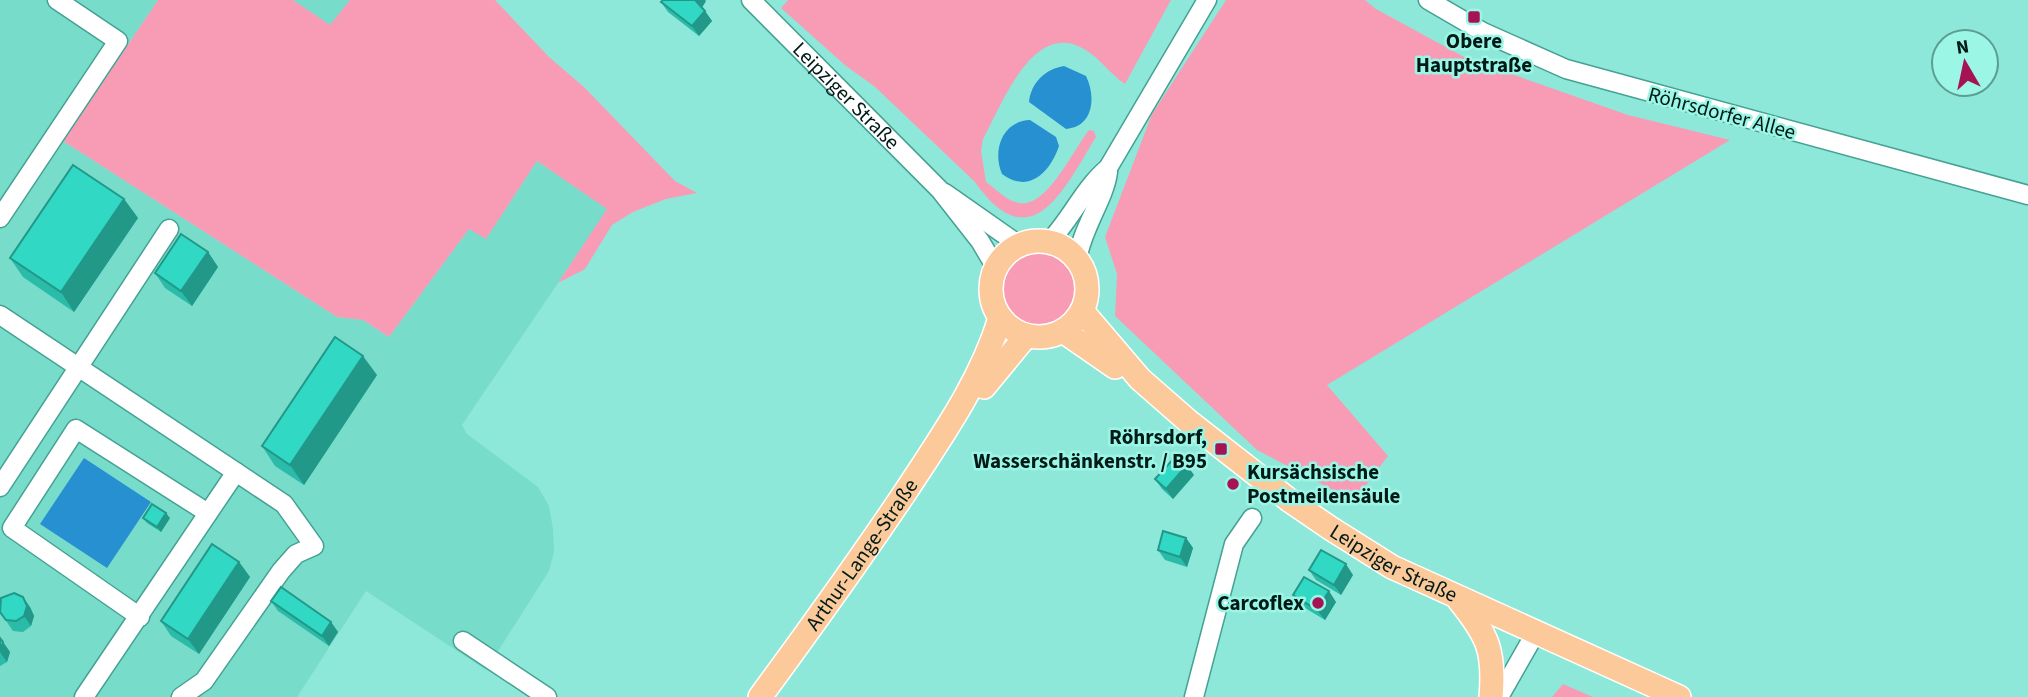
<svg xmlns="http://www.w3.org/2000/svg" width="2028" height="697" viewBox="0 0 2028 697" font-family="'Source Sans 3',sans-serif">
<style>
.built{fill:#78dccb}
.green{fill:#f89cb6}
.water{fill:#2790d1}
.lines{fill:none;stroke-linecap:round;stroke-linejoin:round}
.minor-casing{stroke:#45a193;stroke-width:21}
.major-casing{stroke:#fff;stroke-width:26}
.minor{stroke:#fff;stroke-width:18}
.major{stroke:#fbc99a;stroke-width:23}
.wall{fill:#2abba9}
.shaded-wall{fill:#229889}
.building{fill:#31d9c4;stroke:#229889;stroke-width:2}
.poi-dot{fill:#a51354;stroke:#9bf6e6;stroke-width:2.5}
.labels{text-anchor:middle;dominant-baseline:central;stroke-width:5;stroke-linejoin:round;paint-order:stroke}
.poi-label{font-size:21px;font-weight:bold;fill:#001b17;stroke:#9bf6e6;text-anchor:end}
.street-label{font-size:21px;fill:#001b17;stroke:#9bf6e6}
</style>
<rect width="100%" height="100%" fill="#8ee8d9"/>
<path class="built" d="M0,0H158L63,141L337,317L363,320L389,337L469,229L486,238L537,161L608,209L462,425L467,434L538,487L549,506L553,529L554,552L549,571L486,670L366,591L297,697H0Z
M293,0H350L330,26Z"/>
<path class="green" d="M158,0H293L330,25L350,0H495L549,57L584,87L675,181L697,193L666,199L633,212L612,225L585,269L558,283L607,209L537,161L486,239L469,229L389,337L363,320L337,317L63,141Z
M788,0H1171L1125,84C1110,74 1100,58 1084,49C1033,19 1002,105 983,139L981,151L986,182C996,189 1007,201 1019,203C1047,208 1073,150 1089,130L1094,131L1096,137C1065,187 1032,263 975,182L874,86L846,66L781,8Z
M1226,0H1365L1376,9L1466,58L1628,115L1730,140L1327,385L1388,456L1354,501L1257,450L1115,316L1117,274L1105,237L1152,114Z
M1003 289a36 36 0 1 1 72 0a36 36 0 1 1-72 0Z
M1563,684L1593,697H1552Z"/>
<path class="water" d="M1064,66L1086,76C1096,96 1094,127 1066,129L1029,102C1031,83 1045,69 1064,66Z
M1030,120L1056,137L1059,146C1050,173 1028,194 1002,174C992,151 1002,121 1030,120Z
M84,458L151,502L107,568L40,524Z"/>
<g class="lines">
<defs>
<g id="minor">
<path id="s1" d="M751,0L940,190L980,241L996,268"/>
<path d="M1428,0L1483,32L1566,69L2028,195"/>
<path d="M945,193L1019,245"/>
<path d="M0,218L118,41L57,0"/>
<path d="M1049,242C1071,219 1084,188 1108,168L1207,0"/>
<path d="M1077,260C1082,228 1105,198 1108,172"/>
<path d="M0,315L284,504L314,546L296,554L281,571L204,681L181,697"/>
<path d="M0,487L169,229"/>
<path d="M140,617L12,528L76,429L208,513"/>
<path d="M463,641L547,697"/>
<path d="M84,697L236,472"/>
<path d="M1194,697L1234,544L1252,518"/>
<path d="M1499,697L1536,632"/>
</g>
<g id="major">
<circle cx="1039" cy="289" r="48"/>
<path id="s2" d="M1082,311L1140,379L1188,421L1289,500L1330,528L1392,567L1679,697"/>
<path d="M1063,331L1115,367"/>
<path d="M984,387L1026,336"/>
<path d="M1459,600C1488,636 1495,651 1491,697"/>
<path id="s3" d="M760,697C810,629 859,561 906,491C942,436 981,381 1000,318"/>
</g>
</defs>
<use href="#minor" class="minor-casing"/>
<use href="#major" class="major-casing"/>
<use href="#minor" class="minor"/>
<use href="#major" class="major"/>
</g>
<path class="wall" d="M706,1L702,7L712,21L699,36L668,12L661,2Z
M124,199L138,218L74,312L23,277L10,258Z
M208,252L218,267L192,306L165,288L155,273Z
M377,375L304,485L275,466L262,446Z
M1194,475L1173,499L1162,489L1155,479Z
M143,518H170L161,532L147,523Z
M1186,538L1193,548L1187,567L1165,560L1158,550Z
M239,562L250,577L199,654L171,636L161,621Z
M1309,570L1353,575L1341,595L1316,580Z
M1293,595L1336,602L1325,620L1300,605Z
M271,601L331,622L338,632L329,646L278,611Z
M30,607L34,616L31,626L23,632L13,631L0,612Z
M0,638L10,652L7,662L0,666Z"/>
<path class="shaded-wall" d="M694,0H705L706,1L701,9Z
M705,11L712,21L699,36L692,26Z
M124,199L138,218L74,312L61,292Z
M208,252L218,267L192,306L181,291Z
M363,356L377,375L304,485L290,465Z
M1187,465L1194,475L1173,499L1166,489Z
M166,513L170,518L161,532L157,527Z
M1186,538L1193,548L1187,567L1180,557Z
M239,562L250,577L199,654L188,639Z
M1346,564L1353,575L1341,595L1334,585Z
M1329,591L1336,602L1325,620L1317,610Z
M23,597L30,607L34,616L31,626L24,616Z
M331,622L338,632L329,646L322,636Z
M3,642L10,652L7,662L0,652Z"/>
<path class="building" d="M663,0H695L705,11L692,26L661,2Z
M73,165L124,199L61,292L10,258Z
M181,234L208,252L181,291L155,273Z
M335,337L363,356L290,465L262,446Z
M1176,456L1187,465L1166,489L1155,479Z
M152,504L166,513L157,527L143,518Z
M1163,531L1186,538L1180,557L1158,550Z
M212,544L239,562L188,639L161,621Z
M1321,550L1346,564L1334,585L1309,570Z
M1304,577L1329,591L1317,610L1293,595Z
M281,587L331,622L322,636L271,601Z
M14,593L23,597L27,606L24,616L16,621L6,620L0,612L1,598Z
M0,638L3,642L0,651Z"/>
<g class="poi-dot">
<rect x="1467" y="10" width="14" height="14" rx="3.5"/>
<rect x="1214" y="442" width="14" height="14" rx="3.5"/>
<circle cx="1233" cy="484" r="7"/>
<circle cx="1318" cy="603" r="7"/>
</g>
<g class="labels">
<g class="poi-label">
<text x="1474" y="41" text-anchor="middle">Obere<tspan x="1474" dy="24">Hauptstraße</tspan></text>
<text x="1207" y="437">Röhrsdorf,<tspan x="1207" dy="24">Wasserschänkenstr. / B95</tspan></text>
<text x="1247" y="472" text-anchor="start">Kursächsische<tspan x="1247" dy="24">Postmeilensäule</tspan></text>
<text x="1304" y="603">Carcoflex</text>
</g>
<g class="street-label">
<text stroke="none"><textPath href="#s1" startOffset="135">Leipziger Straße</textPath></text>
<text transform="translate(1722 113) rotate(15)">Röhrsdorfer Allee</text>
<text stroke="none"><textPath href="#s3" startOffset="175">Arthur-Lange-Straße</textPath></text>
<text stroke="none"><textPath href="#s2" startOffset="404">Leipziger Straße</textPath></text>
</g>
</g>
<g transform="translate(1965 63) rotate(351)"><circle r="33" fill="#9bf6e6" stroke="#5d9e93" stroke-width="2"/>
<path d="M0-5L12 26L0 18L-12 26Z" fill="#a51354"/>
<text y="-10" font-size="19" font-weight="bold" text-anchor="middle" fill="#001b17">N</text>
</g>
</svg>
